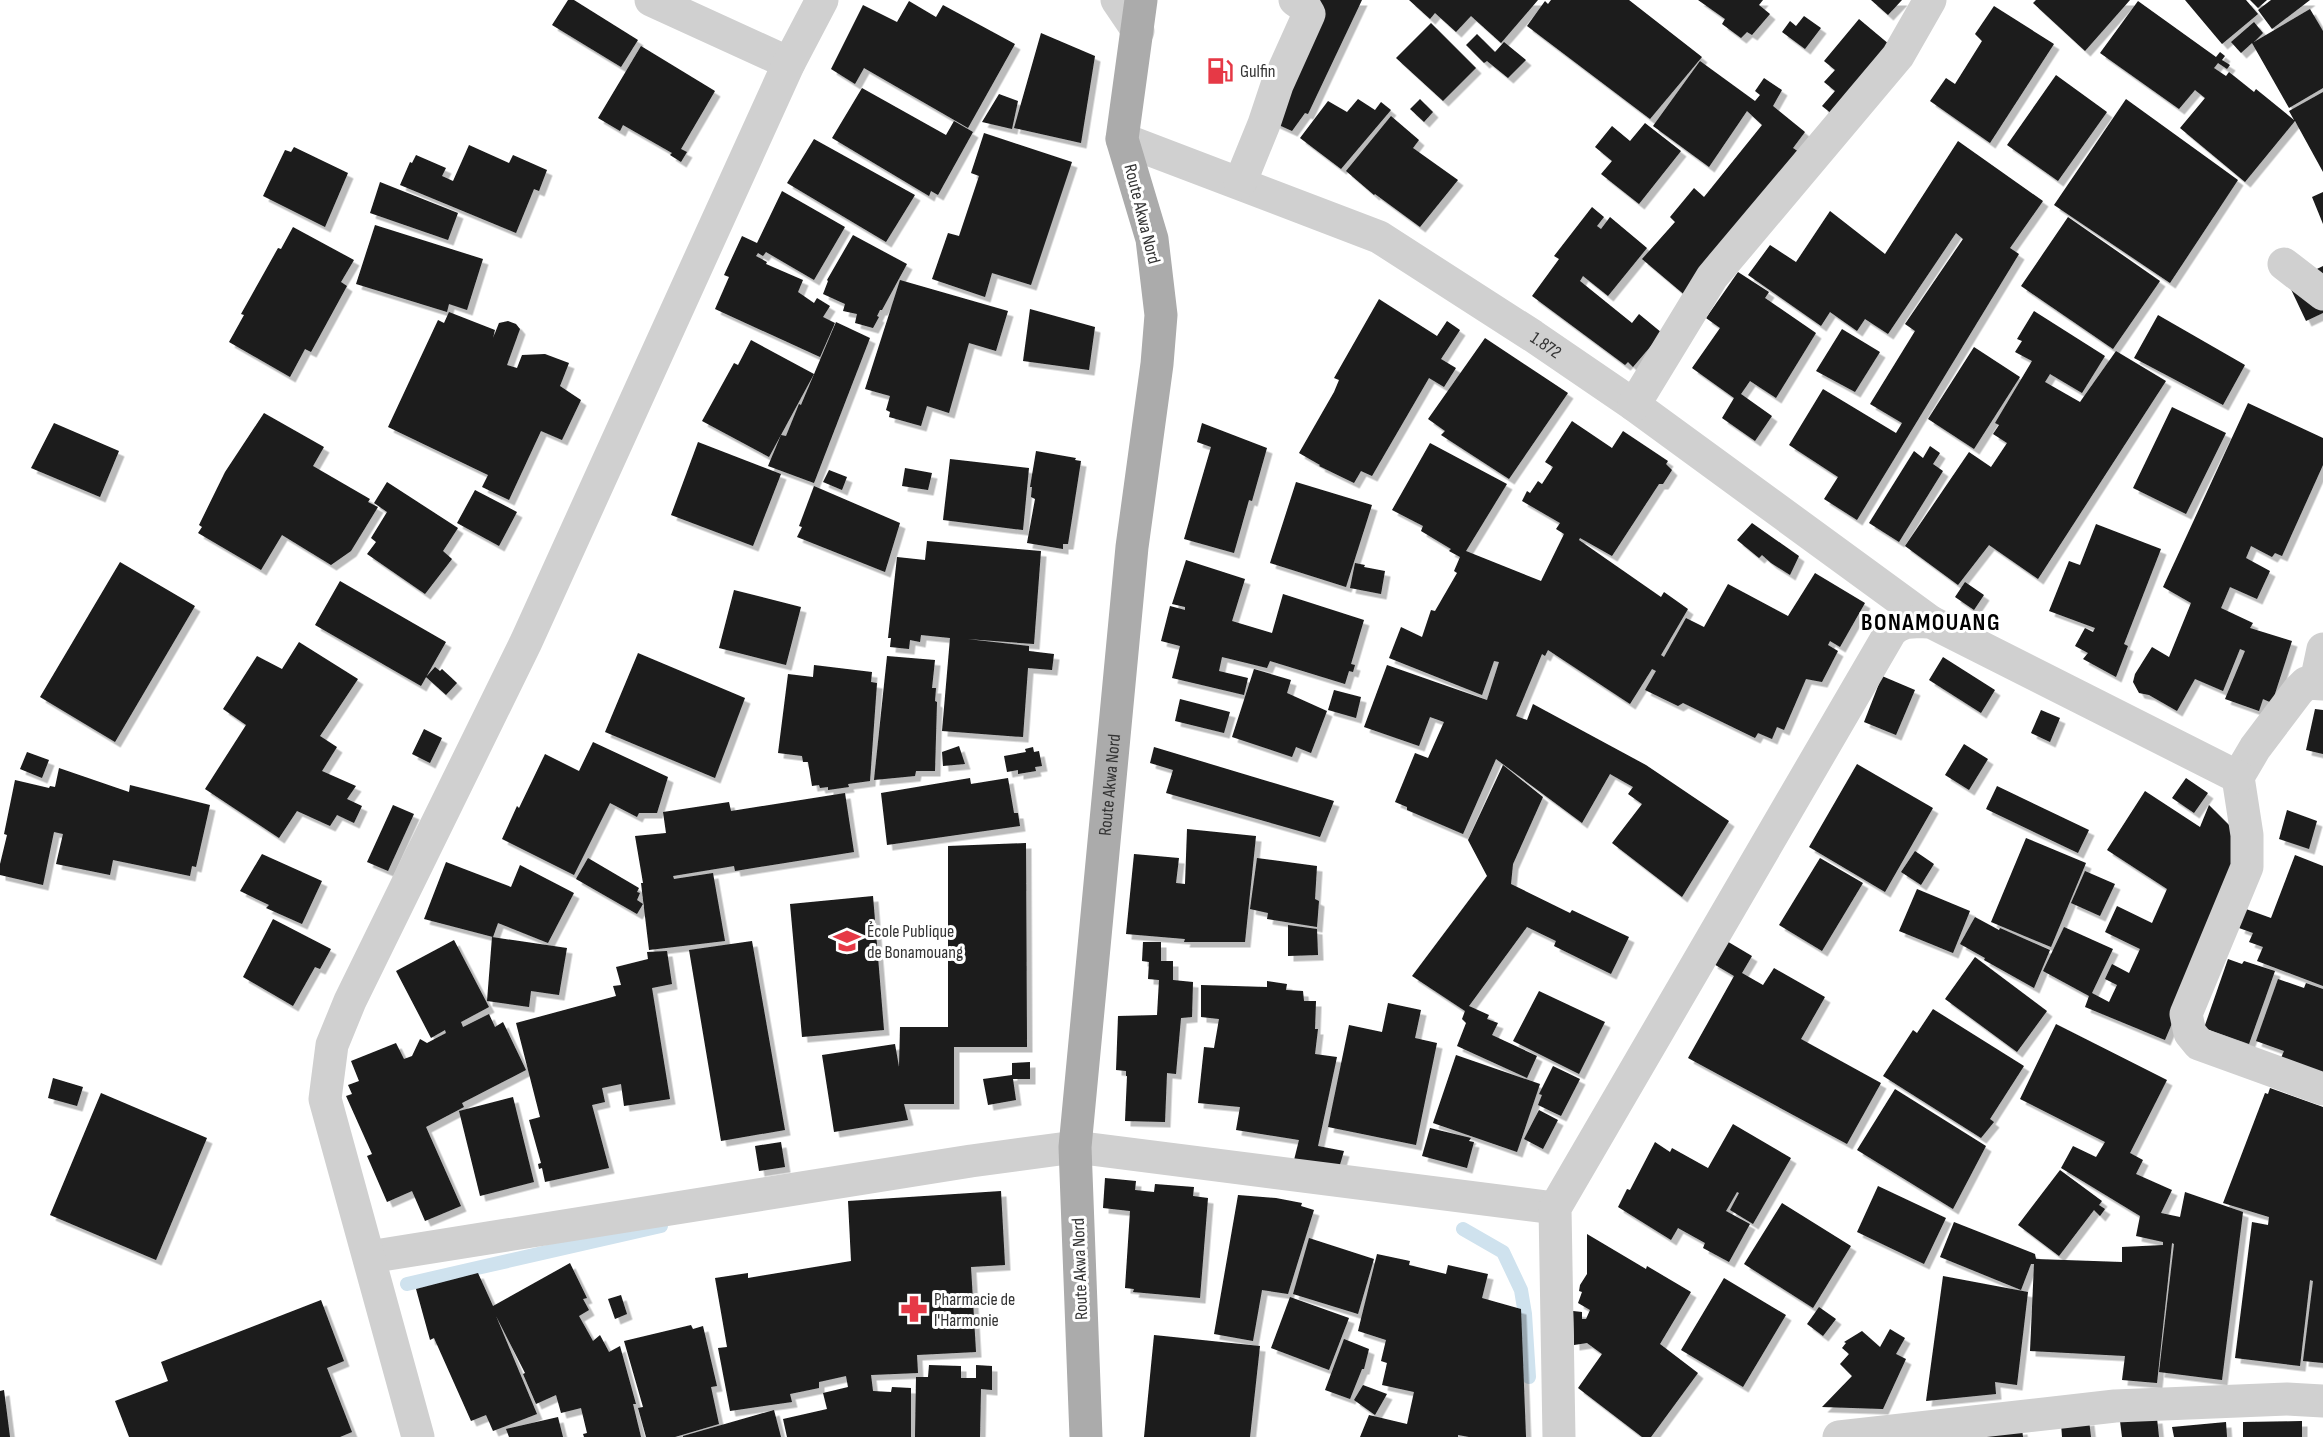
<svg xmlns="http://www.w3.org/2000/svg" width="2323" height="1437" viewBox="0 0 2323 1437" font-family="'Sofia Sans Condensed',sans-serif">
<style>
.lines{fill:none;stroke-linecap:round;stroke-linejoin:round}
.stream{stroke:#cfe2ee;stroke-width:14}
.building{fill:#1a1a1a;filter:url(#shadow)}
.minor{stroke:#d0d0d0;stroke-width:33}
.major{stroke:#ababab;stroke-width:33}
.labels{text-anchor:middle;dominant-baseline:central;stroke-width:6;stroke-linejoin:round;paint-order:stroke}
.poi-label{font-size:18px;fill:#333;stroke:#fff;text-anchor:start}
.street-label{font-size:18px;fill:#333;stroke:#fff}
.district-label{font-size:24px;font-weight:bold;letter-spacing:1.5px;fill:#000;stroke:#fff}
</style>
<defs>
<filter id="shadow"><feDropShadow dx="5.5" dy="5.5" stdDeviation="0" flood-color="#0004"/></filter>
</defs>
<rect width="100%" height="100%" fill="#fff"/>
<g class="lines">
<path class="stream" d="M1463,1229L1503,1252L1521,1290L1525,1314L1529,1377
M407,1284L661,1226"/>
</g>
<path class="building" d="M568,0H574L638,40L621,67L552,25Z
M1300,0H1362L1308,114L1305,113L1292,131L1270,121Z
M1409,0H1538L1501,43L1471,16L1456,32L1435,13L1430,19Z
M1551,0H1629L1702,57L1650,119L1527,26L1545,1L1548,4Z
M1698,0H1763L1759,5L1770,14L1752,35L1747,32L1741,38L1722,24L1725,19Z
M1871,0H1902L1888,15Z
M2036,0H2130L2085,51L2033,3Z
M2185,0H2246L2258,14L2222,44Z
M2250,0H2267L2258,8Z
M2271,0H2310L2272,29L2258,10Z
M909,1L936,17L943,5L1015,44L968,128L864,68L855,84L831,69L863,5L897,22Z
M2138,1L2216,57L2220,52L2225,56L2222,60L2230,65L2227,69L2218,63L2214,68L2226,76L2229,72L2254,92L2256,89L2294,120L2289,111L2323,92V172L2295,121L2245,182L2180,128L2205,98L2195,90L2179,109L2100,53Z
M1994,6L2054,44L1990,143L1930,101L1946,78L1955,84L1982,41L1975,34Z
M2310,9L2323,31V88L2289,108L2252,43L2241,53L2231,42L2254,22L2263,33L2254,42Z
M1804,16L1821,28L1805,49L1782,32L1790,21L1796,26Z
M1859,19L1896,50L1838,119L1822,106L1835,91L1824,82L1835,70L1824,61Z
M1431,23L1476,68L1443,101L1396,58Z
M1041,33L1095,56L1081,143L1014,128Z
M1477,34L1495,52L1504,42L1526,60L1508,78L1487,61L1484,63L1466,45Z
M641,46L715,91L681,149L687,152L681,162L670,155L672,153L623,125L620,131L598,118Z
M1700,61L1755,101L1760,95L1755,91L1764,78L1782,90L1773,106L1805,132L1793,148L1802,154L1687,297L1642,259L1675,222L1670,217L1694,188L1704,197L1762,125L1747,111L1709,167L1653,126Z
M2056,75L2107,112L2058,181L2007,145Z
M862,88L946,135L954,121L973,132L938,195L931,191L929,196L832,138Z
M999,94L1018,101L1012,129L982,122Z
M1358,99L1375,110L1381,102L1391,110L1341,169L1300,138L1328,101L1347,112Z
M1420,99L1433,112L1424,122L1410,109Z
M2126,99L2238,180L2170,283L2054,205Z
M1391,116L1419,140L1413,148L1458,180L1420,227L1375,194L1374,195L1346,171Z
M1645,123L1681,151L1639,204L1601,174L1612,161L1595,147L1612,126L1630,141Z
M984,133L1072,162L1031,285L992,273L985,297L932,279L948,233L959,236L979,176L971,173Z
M814,139L915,195L886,242L787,183Z
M1958,141L2043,201L2010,248L2019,254L1857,520L1824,499L1838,477L1789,445L1823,389L1896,433L1902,423L1870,404L1915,331L1905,324L1963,239L1956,233L1888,334L1865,319L1857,331L1830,312L1821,326L1748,275L1770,245L1796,262L1830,211L1885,254Z
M469,145L509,163L513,155L547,170L539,191L534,189L516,233L400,185L410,162L412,163L416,155L446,168L442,176L453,181Z
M294,147L348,173L325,227L263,196L285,150L291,152Z
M380,182L458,213L448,240L370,213Z
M782,191L845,227L814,280L766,252L763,256L758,253L756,256L767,262L766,264L803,280L798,292L814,303L817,298L830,306L823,317L835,323L820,357L715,309L729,277L724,275L742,236L757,243Z
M2323,192V224L2312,197Z
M1592,207L1604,217L1597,226L1601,229L1610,217L1647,248L1608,296L1583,276L1580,281L1632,323L1639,314L1662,333L1633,367L1628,362L1625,365L1532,296L1559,259L1554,256Z
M2068,217L2160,281L2113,349L2021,286Z
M375,225L483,259L467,310L449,304L447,312L356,284Z
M293,227L354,260L341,282L347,286L311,352L305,349L290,377L229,342L244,315L241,314L278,248L281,249Z
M853,235L907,264L882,310H880L877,316L879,317L873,328L855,323L857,314L843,311L845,304L823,294L828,281L827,280Z
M2323,266V313L2306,321L2288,283Z
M1738,272L1769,292L1765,298L1816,333L1776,398L1750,381L1741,394L1772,416L1755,441L1722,418L1734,398L1692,368L1720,328L1706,318Z
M900,280L1008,311L996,351L969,343L949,413L927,406L921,426L889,417L890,412L886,410L890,396L865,389Z
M1379,299L1437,336L1447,321L1460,330L1441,359L1456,368L1444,387L1429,378L1372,476L1361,471L1354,483L1319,466L1320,465L1299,453L1334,392L1339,380L1334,378Z
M1030,309L1095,327L1089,370L1023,361Z
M2034,311L2105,356L2082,393L2050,374L2045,382L2080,402L2116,351L2166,381L2038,579L1989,545L1958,585L1905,546L1969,452L1991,467L2007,443L1993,434L1999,425L1995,423L2032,361L2015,352L2022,341L2017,339Z
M449,312L495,330L493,338L499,323L508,321L516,324L520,329L507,365L517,368L522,355L545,354L569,363L560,386L581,400L562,440L541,431L509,500L482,487L488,475L388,427L438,320L444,323Z
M2158,315L2245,365L2223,405L2134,358Z
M836,322L870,338L814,483L768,466L781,435L786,436L799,404L801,405Z
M1842,329L1880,352L1855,392L1816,371Z
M1485,338L1568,393L1509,479L1441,435L1445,431L1428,419Z
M751,340L814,374L769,457L702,421L734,363L738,365Z
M1974,347L2020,377L1974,449L1928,419Z
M2248,403L2323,438V465L2282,556L2275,553L2272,557L2251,546L2246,558L2270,571L2257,599L2230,587L2221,608L2253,623L2250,628L2292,641L2272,703L2263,699L2259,711L2225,699L2245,651L2240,649L2223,691L2195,679L2177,711L2149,695L2139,693L2133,682L2135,674L2152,647L2169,657L2191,603L2163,587Z
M2172,407L2226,433L2186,514L2133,488Z
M264,413L324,447L313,466L370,499L368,502L378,507L351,551L331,565L282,535L261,570L198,533L202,527L199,525L225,472Z
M1572,421L1612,448L1623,431L1668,461L1666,464L1672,470L1663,484H1659L1612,556L1580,538L1579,540L1661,597L1664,592L1688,609L1661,655L1664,657L1686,618L1704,627L1728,584L1788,616L1815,573L1865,603L1840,647L1830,641L1828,645L1838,651L1822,682L1806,679L1784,730L1777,727L1772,739L1758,733L1755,738L1683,703L1678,706L1645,690L1656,671L1652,669L1630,704L1548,650L1545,656L1542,654L1516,716L1527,720L1533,704L1646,765L1729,821L1682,897L1612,843L1642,804L1628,794L1633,787L1610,774L1582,823L1496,759L1463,834L1407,810V807L1395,802L1415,753L1428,758L1444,722L1430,717L1419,746L1364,727L1387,665L1487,700L1499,662L1494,661L1482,695L1389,658L1401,627L1422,637L1431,610L1435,611L1457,573L1454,571L1460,557L1449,551L1451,549L1421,531L1423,526L1392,510L1430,443L1507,484L1466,551L1541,581L1564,534L1556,529L1560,523L1522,501L1527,491L1530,493L1538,481L1542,484L1553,467L1545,462Z
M54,423L119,451L100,497L31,468Z
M1202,423L1267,448L1252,501L1249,500L1234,553L1184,539L1211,447L1197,442Z
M698,442L781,474L753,546L671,515Z
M1930,446L1940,453L1933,464L1943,471L1899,542L1869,523L1914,451L1923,458Z
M1036,451L1076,458L1075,460L1081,461L1068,544H1063V549L1027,543L1035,499L1031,497L1032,487H1030Z
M950,459L1029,468L1023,530L943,520Z
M905,468L932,473L928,490L902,486Z
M829,470L847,477L842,490L823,482Z
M387,482L458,528L443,551L452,559L425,594L367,554L376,542L371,538L387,512L374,503Z
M1296,482L1372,505L1346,587L1270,563Z
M814,486L900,523L885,572L797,537L802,527L799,526Z
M475,490L517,512L499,546L457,523Z
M1752,523L1799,556L1790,575L1771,563L1762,555L1759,558L1737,540Z
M2096,524L2161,549L2124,644L2128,646L2116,677L2083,659L2088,653L2075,646L2085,628L2093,632L2095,628L2049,611L2069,561L2080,565Z
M927,541L1041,551L1034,644L967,639L1029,646V651L1054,654L1052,670L1028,668L1023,737L942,731L950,638L921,635L920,642L910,640L909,649L890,647L891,638H888L897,557L925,560Z
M1186,560L1245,579L1232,621L1272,633L1283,594L1364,620L1351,664L1355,665L1353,672L1349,671L1345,684L1270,661L1267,668L1222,657L1219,671L1248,678L1244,695L1172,678L1180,646L1161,641L1170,606L1185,610V607L1172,604Z
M120,562L195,606L115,742L40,697Z
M1355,563L1365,565L1364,567L1385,571L1381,594L1350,588Z
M340,581L446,642L421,686L315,625Z
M1965,582L1984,595L1974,610L1955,597Z
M734,590L801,607L786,665L719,648Z
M299,642L358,679L320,736L337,747L322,771L356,786L347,799L362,806L354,823L337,815L330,826L297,811L279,838L205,789L246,725L223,709L257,656L282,669Z
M638,653L745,698L715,778L605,732Z
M887,656L935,660L932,688H936L935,701L937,702L935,771H916L915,776L874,780Z
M1943,657L1995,690L1981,713L1929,680Z
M814,665L872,672L871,682L877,683L870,781L848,784L849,787L828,790V787L820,788L819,785L812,786L808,762H803L802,756L778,753L788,674L813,677Z
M435,667L440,671L442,669L457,683L446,695L426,677Z
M1254,669L1291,680L1287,693L1327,711L1311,753L1296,747L1292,757L1232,737Z
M1882,676L1915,690L1896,735L1864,722Z
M1334,690L1361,697L1356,718L1328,710Z
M1180,699L1230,712L1224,733L1175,721Z
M2315,709L2323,710V754L2306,750Z
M2041,710L2060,718L2050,742L2031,733Z
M424,729L442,738L430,763L412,754Z
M593,742L668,777L657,813H639L637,817L610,803L574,875L502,839L517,806L519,808L545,754L579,771Z
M1964,744L1988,759L1969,790L1945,775Z
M959,746L965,764L943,766L942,752Z
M1033,747L1034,752L1039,751L1042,766L1035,767L1036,771L1018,774V770L1007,772L1004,756L1026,752L1025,749Z
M1154,747L1334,801L1320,837L1166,793L1173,770L1150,763Z
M27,752L49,760L42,778L20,769Z
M1857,764L1933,808L1885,892L1809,847Z
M1503,765L1543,797L1513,864L1511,884L1570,913L1572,910L1629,937L1611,974L1554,946L1556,941L1527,927L1469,1006L1489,1015L1487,1019L1498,1023L1492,1035L1537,1056L1527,1078L1457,1046L1466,1023L1462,1019L1465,1011L1412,976L1487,876L1468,840Z
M59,768L129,792L130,785L210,805L196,867L192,866L190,876L113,860L110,875L56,864L63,834L54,832L43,885L0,875V864L7,835L4,834L15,780L49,788L50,786L55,787Z
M970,778L971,784L1008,778L1014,813H1018L1020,826L887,845L881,793Z
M2186,778L2208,793L2194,813L2172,798Z
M1997,786L2089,830L2078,853L1986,809Z
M2145,791L2200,827L2209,805L2233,829L2242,856L2165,1040L2085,1007L2089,996L2043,971L2064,927L2113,949L2092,993L2109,1002L2117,985L2105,979L2112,964L2129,973L2140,949L2105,932L2117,906L2152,923L2167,889L2107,850Z
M845,793L854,852L735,871L734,866L673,876L674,879L713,873L725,941L649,950L641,883H643L635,836L666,833L663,812L729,802L731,811Z
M393,805L414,814L388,871L367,862Z
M2287,810L2317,821L2309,849L2279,839Z
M1187,829L1256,836L1245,942H1184L1185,939L1126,934L1134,854L1179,858L1176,883L1185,884Z
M2026,838L2086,863L2051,947L1991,922Z
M1026,843L1027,1047H954V1104H904L908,1120L834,1132L822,1055L895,1044L899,1067L900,1027H948V846Z
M1915,851L1934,864L1921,885L1901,872Z
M262,854L322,881L302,924L266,908L269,905L240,891Z
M2295,855L2323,866V986L2257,961L2263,947L2249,942L2253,933L2239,928L2246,909L2271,918Z
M588,858L639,888L637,892L640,893L637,900L643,904L637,914L576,879Z
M1257,858L1317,866L1315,899L1319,901L1317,927L1267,919L1268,913L1250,909Z
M1820,858L1863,883L1822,951L1779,925Z
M446,862L511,887L520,865L574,893L548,943L498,923L493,937L424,919Z
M2085,871L2115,884L2100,916L2071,903Z
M1917,889L1970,911L1953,953L1899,931Z
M873,896L884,1030L802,1037L790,904Z
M1975,917L1999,930L2000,928L2050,950L2034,988L1984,960L1985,958L1960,944Z
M273,919L331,949L320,969L315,967L293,1006L243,977Z
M1288,925L1317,929L1318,955L1288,956Z
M492,937L567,948L559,995L531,991L529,1007L487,1001Z
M454,940L489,1007L461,1022L463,1027L489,1014L495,1027L503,1022L526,1070L462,1103L464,1107L426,1127L461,1206L425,1221L412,1191L387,1202L367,1156L372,1154L346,1096L352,1094L348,1085L359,1081L351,1061L396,1043L404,1059L412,1056L420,1039L427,1043L446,1033L445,1030L431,1038L396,971Z
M1725,940L1752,956L1742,973L1763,985L1774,968L1825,997L1801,1039L1881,1083L1847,1144L1688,1058L1734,976L1712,963Z
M752,941L785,1130L721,1141L689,950Z
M1143,942H1161V961H1173V980L1193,982L1192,1017L1181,1018L1176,1074L1167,1073L1165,1122L1125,1121L1127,1076H1126V1071L1116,1070L1118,1016L1157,1015L1159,980L1148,979L1149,962L1142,961Z
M667,951L672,984L652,988L670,1099L624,1106L621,1084L602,1088L605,1102L592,1105L609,1168L545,1182L542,1168L539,1169L538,1164L541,1163L529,1120L540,1117L516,1023L616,996L613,986L621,985L616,967L648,959L647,952Z
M1975,957L2047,1011L2017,1052L1945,999Z
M2228,959L2242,964L2244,961L2275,971L2249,1044L2204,1028Z
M2278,979L2304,988L2306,983L2323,989V1074L2281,1058L2284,1051L2256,1041Z
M1267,981L1287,984L1286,990L1303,991L1304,1001H1316L1315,1029H1318L1315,1054L1337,1057L1318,1146L1344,1151L1339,1168L1294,1160L1299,1140L1236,1130L1240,1107L1198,1103L1204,1047L1214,1048L1219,1019L1201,1017V985L1267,987Z
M1539,991L1605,1022L1579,1074L1513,1041Z
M1388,1003L1421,1010L1415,1038L1437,1043L1416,1145L1328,1127L1349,1025L1382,1032Z
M1933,1009L2024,1066L1990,1119L1994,1122L1981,1138L1883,1076L1913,1030L1917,1033Z
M2056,1024L2167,1080L2130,1153L2143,1160L2136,1174L2172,1190L2161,1213L2180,1217L2185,1192L2243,1212L2222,1380L2159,1372L2174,1244L2172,1243L2157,1383L2122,1380L2125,1356L2030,1351L2034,1264H2031L2021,1290L1940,1257L1954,1222L2035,1254L2036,1259L2122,1262V1247L2163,1245V1242L2136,1236L2140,1216L2061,1168L2073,1146L2096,1157L2105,1142L2020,1099Z
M1456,1055L1540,1084L1517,1152L1433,1123Z
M1030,1062V1079H1013L1016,1100L988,1105L983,1079L1012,1075V1063Z
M1553,1066L1580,1079L1561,1116L1538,1105L1542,1095L1539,1094Z
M53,1078L83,1087L77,1106L48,1098Z
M2270,1088L2323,1107V1363L2303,1361L2313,1281L2310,1280L2300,1366L2235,1358L2252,1222L2268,1225L2269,1217L2223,1203L2265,1093L2268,1094Z
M1895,1089L1986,1146L1953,1209L1857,1150Z
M101,1093L207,1138L156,1260L50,1215Z
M513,1097L534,1182L480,1196L459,1111Z
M1539,1110L1558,1120L1543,1149L1524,1139Z
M1733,1124L1791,1158L1753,1224L1730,1210L1739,1193L1737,1192L1726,1211L1750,1224L1729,1262L1703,1248L1705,1243L1678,1228L1671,1240L1618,1207L1627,1189L1630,1190L1655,1142L1670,1152L1672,1148L1708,1168Z
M1430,1128L1471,1138L1469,1141L1474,1142L1467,1168L1422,1156Z
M781,1142L785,1167L759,1171L755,1146Z
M2060,1170L2102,1201L2099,1205L2105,1209L2100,1216L2094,1210L2059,1256L2018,1225Z
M1105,1178L1136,1181L1135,1190L1154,1192L1155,1184L1194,1187L1193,1196L1208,1198L1200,1298L1133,1292L1134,1289L1125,1288L1130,1211L1103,1208Z
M1878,1186L1946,1218L1924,1264L1857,1232Z
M1001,1191L1005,1265L971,1267L976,1352L917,1355L918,1373L871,1375L873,1391L891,1392L892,1387L911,1388V1437H787L783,1419L827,1409L823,1393L848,1387L846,1376L819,1382V1388L790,1394L792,1402L730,1411L718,1348L727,1347L715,1278L748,1273V1278L851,1261L848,1201Z
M1238,1195L1276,1198L1302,1203L1301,1206L1314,1210L1288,1294L1262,1290L1253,1341L1214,1334Z
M1782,1203L1851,1246L1813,1308L1744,1264Z
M1587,1234L1646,1269L1647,1266L1691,1292L1660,1344L1698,1373L1651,1437H1642L1578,1388L1602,1354L1587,1343L1574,1345L1573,1311L1582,1312V1319H1586L1590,1310L1578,1303L1582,1292L1579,1291L1580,1285L1587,1274Z
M1309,1238L1374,1259L1358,1314L1293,1294Z
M1377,1254L1410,1261L1409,1265L1446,1274L1448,1265L1488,1274L1482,1298L1521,1309L1526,1437H1469L1458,1435V1437H1360L1369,1415L1407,1424L1414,1392L1382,1385L1387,1363L1381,1361L1386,1340L1358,1331Z
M570,1263L587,1298L583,1299L589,1310L579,1316L593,1341L600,1335L609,1352L620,1346L636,1404H633L641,1437H584L583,1434L587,1433L581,1408L561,1413L556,1395L536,1404L523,1374L525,1373L496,1316L537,1414L493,1431L486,1415L471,1421L434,1338L430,1340L416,1289L478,1273L493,1306Z
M1943,1276L2028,1292L2017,1385L1995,1382L1996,1394L1926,1401Z
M1724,1278L1786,1315L1743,1387L1681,1350Z
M621,1295L627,1314L615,1319L608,1299Z
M1290,1297L1349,1318L1329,1370L1271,1348Z
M321,1300L344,1361L327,1368L352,1432L340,1437H129L115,1401L168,1381L161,1362Z
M1819,1307L1836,1319L1823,1336L1807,1324Z
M691,1325L693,1329L703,1326L717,1386L711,1387L719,1424L675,1437H646L638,1408L643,1407L624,1341Z
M1890,1329L1905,1338L1896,1354L1906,1359L1883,1409L1822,1407L1852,1376L1840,1364L1849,1354L1842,1348L1846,1343L1844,1342L1862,1331L1880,1347Z
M1154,1335L1260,1346L1250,1437H1144Z
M1344,1339L1369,1349L1364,1369H1362L1350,1399L1325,1390Z
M929,1365L961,1366V1378H976V1365L992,1366V1390L981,1389L980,1437H915L916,1377H928Z
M1363,1385L1387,1394L1375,1415L1354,1400Z
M4,1390L10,1437H0V1391Z
M774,1410L781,1437H683V1436Z
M558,1417L563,1437H509L506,1429Z
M2157,1418L2159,1437H2122L2120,1421Z
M2089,1420L2091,1437H2062L2061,1423Z
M2302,1421V1437H2243V1422Z
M2226,1422L2227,1437H2174L2172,1427Z
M2022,1429L2023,1437H1987V1434Z"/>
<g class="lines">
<g class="minor">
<path d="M651,0L789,63"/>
<path d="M1117,0L1138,31"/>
<path id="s1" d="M1122,139L1379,237L1533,336L1634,405L1931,622"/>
<path d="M1240,183L1264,124L1277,85L1309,14L1305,7L1295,0"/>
<path d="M2284,264L2323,294"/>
<path d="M1634,405L1712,277L1898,56L1930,0"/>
<path d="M2316,682L2323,649"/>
<path d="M2323,684L2306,683L2298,691L2255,748L2238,777L2247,835V867L2186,1014L2190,1033L2199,1044L2323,1089"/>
<path d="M369,1257L971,1161L1075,1147L1555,1208"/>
<path d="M418,1437L325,1099L332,1045L350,1001L526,642L789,63L822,0"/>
<path d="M1559,1437L1555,1208L1891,631C1903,619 1915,622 1931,622L2238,777"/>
<path d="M1839,1437L2115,1406L2287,1399L2323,1401"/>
</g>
<path class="major" id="s2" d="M1086,1437L1075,1147L1132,547L1157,364L1161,315L1152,239L1122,139L1141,0"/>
</g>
<defs>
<symbol id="fuel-bare" viewBox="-9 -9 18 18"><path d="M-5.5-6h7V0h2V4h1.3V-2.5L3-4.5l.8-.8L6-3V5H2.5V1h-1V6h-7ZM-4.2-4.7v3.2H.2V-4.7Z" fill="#e63946" stroke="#fff" stroke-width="2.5" paint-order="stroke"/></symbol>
<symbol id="school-bare" viewBox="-9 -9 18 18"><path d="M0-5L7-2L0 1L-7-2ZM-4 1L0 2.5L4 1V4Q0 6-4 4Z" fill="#e63946" stroke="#fff" stroke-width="2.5" paint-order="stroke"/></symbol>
<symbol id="pharmacy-bare" viewBox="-9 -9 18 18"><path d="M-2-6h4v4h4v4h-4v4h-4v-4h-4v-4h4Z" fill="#e63946" stroke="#fff" stroke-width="2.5" paint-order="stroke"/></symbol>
</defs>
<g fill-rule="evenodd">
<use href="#fuel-bare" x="1201" y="52" width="38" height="38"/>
<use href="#school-bare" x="828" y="922" width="38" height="38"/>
<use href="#pharmacy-bare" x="895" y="1290" width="38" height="38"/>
</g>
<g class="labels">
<g class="poi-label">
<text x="1240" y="71">Gulfin</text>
<text x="867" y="931">École Publique<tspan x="867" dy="21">de Bonamouang</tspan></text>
<text x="934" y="1299">Pharmacie de<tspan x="934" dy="21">l'Harmonie</tspan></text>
</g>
<g class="street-label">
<text transform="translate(1142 214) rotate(76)">Route Akwa Nord</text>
<text stroke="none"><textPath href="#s1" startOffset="474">1.872</textPath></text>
<text stroke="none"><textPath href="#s2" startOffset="654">Route Akwa Nord</textPath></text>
<text transform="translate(1080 1269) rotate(-92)">Route Akwa Nord</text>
</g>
<g class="district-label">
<text x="1931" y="622">BONAMOUANG</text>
</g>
</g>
</svg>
